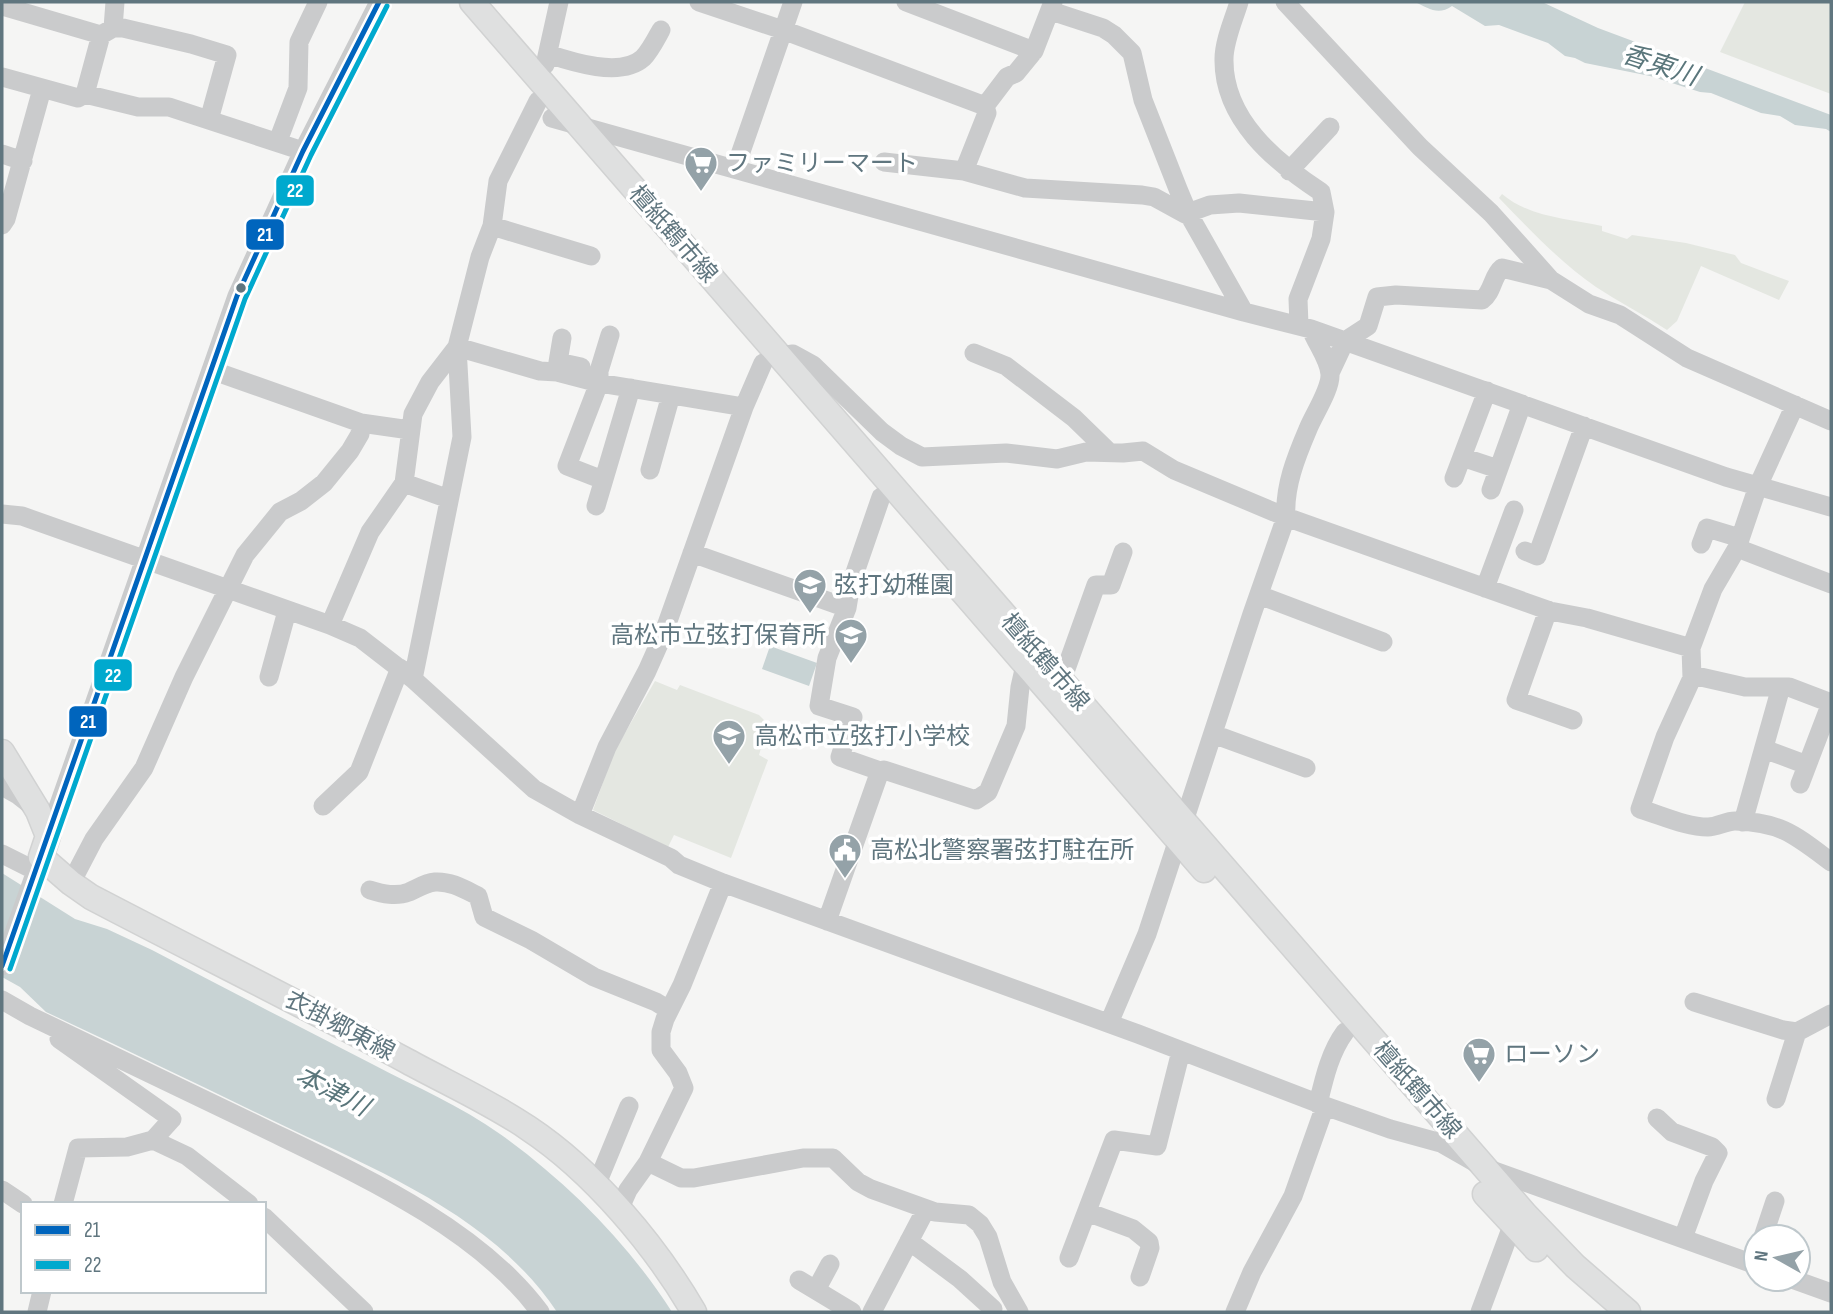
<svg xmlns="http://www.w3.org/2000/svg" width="1833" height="1314" viewBox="0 0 1833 1314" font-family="'Sofia Sans Condensed','Noto Sans JP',sans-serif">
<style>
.green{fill:#e4e7e1}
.water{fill:#c8d3d4}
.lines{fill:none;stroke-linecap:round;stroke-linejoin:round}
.major-casing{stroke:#d1d2d2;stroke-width:27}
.minor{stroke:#cacbcc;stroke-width:19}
.major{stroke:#dfe0e0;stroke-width:24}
.bus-1-casing{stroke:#fff;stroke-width:10}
.bus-2-casing{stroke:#fff;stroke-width:10}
.bus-1{stroke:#0065bd;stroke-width:5}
.bus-2{stroke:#00a9ce;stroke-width:5}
.bus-dot{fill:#60767f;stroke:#fff;stroke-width:2.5}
.labels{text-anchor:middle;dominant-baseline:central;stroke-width:7;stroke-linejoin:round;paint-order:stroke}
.poi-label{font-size:24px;fill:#60767f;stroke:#fff;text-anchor:start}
.street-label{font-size:24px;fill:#60767f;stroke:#fff}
.water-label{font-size:26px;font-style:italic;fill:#5a767b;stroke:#fff}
.line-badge{stroke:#fff;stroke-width:2.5}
.badge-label{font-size:19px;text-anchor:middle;font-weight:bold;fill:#fff}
</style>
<rect width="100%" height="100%" fill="#f5f5f4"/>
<path class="green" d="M1745,2H1831V94L1720,52Z
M1502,194C1529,217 1568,219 1602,226V231L1627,239L1632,235L1686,243L1735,255L1741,263L1789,281L1779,300L1701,266L1677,321L1667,330C1644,315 1619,302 1596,287C1560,262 1530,230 1499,198Z
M655,681L677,690L680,685L759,715L768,724L759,755L768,760L731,858L674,835L668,847L593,810L614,752Z"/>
<path class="water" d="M1415,2H1542L1598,28L1831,115V132L1826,129L1795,125L1780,116L1761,113L1711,93L1700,92L1650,76L1585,63L1575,58L1565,56L1548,43L1499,25L1485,26L1452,6C1438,16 1428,8 1415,2Z
M770,646L817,663L809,686L762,669Z
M2,873L75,919L107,929L152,950C226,989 300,1027 374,1065C416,1087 461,1106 500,1134C567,1182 628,1243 672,1312H557C492,1215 378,1171 276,1122C199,1085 123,1048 46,1012L20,987L2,977Z"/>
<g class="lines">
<defs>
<path id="major" d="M472,2L1525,1214L1575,1266L1628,1312
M955,583L1204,870
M2,752L38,811L48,836L41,857L71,883L91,897C196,952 303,1005 407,1061C447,1083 490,1102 528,1128C593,1171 655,1245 694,1312
M1485,1194L1536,1249"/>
</defs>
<use href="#major" class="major-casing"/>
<path class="minor" d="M699,2L783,30L985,106L1007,77L1016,73L1034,51L1053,2
M906,2L1034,51
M1239,2C1234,19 1224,41 1224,59C1223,119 1275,162 1321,192L1325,212L1321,239L1298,299L1299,325
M1285,2L1420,147L1491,213L1551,280L1589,304L1620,315L1687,358L1831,421
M2,6L101,35
M1051,11L1103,28L1114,35L1132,53L1143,100L1178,189L1188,213L1244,312
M113,28L115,2
M548,54C572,62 621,78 643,58C650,51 656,39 661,30
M545,65L559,2
M2,77L78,98L85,94L138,107H169L303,151
M85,94L101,35L113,28H123L191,44L227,55L209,120
M552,118L1244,312L1311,329L1726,477L1831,507
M278,141L298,88L299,42L318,2
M2,154L23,161
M884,162L964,171L987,113L985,106
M735,169L793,2
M964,171L1025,188L1142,195L1154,197L1185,214L1210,205L1239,203L1325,212
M1289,171L1330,127
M2,225L6,219L42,89
M492,226L591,256
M562,338L558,362L581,367
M974,353L1006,366L1074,418L1110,453
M779,356L793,354L813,365L882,432L901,446L922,457L1006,453L1057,459L1086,452L1123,453L1143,451L1174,470L1286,517L1550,611L1587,618L1691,648L1713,589L1737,548L1758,486L1795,405
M211,370L361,423L410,430
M1330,373L1345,341L1368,326L1377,297L1396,295L1482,300C1493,292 1492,276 1502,268L1551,280
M1462,457L1498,469
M650,470L671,395
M1454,478L1487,391
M603,480L567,466L599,383V371L610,335
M404,483L413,414L430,382L457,347L540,371L557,372L599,383L744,407
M1491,490L1522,404
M596,506L631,388
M2,514L22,516L330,625L360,638L413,679L534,789L580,815L671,858L679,865L723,883L1138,1034L1325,1106L1390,1129L1441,1143L1483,1167L1756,1265
M1701,544L1707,528L1740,538
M1737,548L1831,584
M1525,551L1537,556L1584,426
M692,553L847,608L851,584L881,497
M1485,588L1514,510
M1259,595L1383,642
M1548,610L1516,700L1573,720
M330,625L370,532L404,483L449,499
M1691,648L1692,678L1665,737L1640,809C1661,815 1686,827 1708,827C1717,827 1726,821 1735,821C1781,822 1795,835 1831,862
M1692,675L1745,687H1789L1831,703
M269,677L287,611
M413,679L462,437L457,347L480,257L492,226L498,181L538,101
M1062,680L1096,585H1111L1123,552
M1213,734L1306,768
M1764,749L1807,765
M880,771L884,770L976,800L988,792L1016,726L1020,687L1025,665
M1800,784L1831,703
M2,786L18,795L32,806
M323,806L359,772L400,668
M580,815L607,747L647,671L663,635L744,407L763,363
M1743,822L1781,687
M48,836L237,296L303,151L379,2
M2,854L36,871
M71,883L94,839L144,768L184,677L245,555L280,512L301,501L324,483L350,451L360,434L361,423
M370,890C383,894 396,897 409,892C418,888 425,883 435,882C451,881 464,889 478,896L484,917L531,940L594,977L656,1002L669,1010
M827,921L880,771L840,757L853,717L819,706L827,658L847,608
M2,966L41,857
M2,1000L30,1016C105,1052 180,1088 255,1124C351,1171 476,1225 540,1312
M1694,1002L1783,1030L1797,1032
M1109,1023L1147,934L1252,614L1286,517C1284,487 1296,457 1308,429C1314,414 1331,389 1330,374C1329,359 1316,343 1311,329
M59,1039L172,1119L153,1140L127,1147L78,1148L63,1204
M1776,1099L1797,1032L1831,1014
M1318,1104C1324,1079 1330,1052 1345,1032
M1657,1118L1672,1132L1712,1147L1718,1153L1704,1181L1683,1238
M153,1140L187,1156L249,1204
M648,1162L681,1178H694L803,1158H833L858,1182L871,1189L935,1212L969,1215L980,1224L988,1237L1002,1282L1019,1312
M596,1186L629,1106
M2,1190L23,1204
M619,1210L628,1190L648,1162L684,1088L678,1073L661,1050V1032L665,1019L682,985L723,883
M1087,1212L1133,1229L1149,1242L1150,1248L1140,1277
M264,1217L364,1312
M1763,1237L1775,1201
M909,1241L960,1279L993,1309
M1069,1258L1114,1140L1157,1146L1181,1051
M1792,1279L1831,1293
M799,1280L852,1312
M816,1290L830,1264
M37,1312L42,1291
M872,1312L926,1209
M1235,1312L1252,1272L1293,1196L1325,1106
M1480,1312L1512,1226"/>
<use href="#major" class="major"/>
<defs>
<path id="bus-1" d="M2,966L237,296L303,151L379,2"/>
<path id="bus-2" d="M10,969L245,299L311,155L387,6"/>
</defs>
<use href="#bus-1" class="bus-1-casing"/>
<use href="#bus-2" class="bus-2-casing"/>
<use href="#bus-1" class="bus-1"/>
<use href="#bus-2" class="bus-2"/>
</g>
<defs>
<symbol id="supermarket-pin" viewBox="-11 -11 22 30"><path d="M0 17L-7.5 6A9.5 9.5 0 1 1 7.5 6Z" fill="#94a2a8" stroke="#fff"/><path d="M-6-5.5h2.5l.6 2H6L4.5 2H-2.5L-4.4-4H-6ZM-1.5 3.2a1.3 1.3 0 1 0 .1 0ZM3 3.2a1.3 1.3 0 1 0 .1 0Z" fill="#fff"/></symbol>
<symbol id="school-pin" viewBox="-11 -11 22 30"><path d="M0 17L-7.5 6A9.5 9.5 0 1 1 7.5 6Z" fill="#94a2a8" stroke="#fff"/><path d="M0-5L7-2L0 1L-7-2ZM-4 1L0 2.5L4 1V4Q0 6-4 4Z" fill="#fff"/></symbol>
<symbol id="civic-pin" viewBox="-11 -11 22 30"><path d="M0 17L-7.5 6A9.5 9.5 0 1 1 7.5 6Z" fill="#94a2a8" stroke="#fff"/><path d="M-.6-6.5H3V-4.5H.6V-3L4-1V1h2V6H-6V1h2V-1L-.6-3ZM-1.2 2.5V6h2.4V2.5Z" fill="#fff"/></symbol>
</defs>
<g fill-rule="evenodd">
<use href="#supermarket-pin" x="682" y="144" width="38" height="52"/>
<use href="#school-pin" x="791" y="566" width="38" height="52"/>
<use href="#school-pin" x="832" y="616" width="38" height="52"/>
<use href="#school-pin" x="710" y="717" width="38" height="52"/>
<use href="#civic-pin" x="826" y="831" width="38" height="52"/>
<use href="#supermarket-pin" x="1460" y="1035" width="38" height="52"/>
</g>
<circle class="bus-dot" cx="241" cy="288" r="6"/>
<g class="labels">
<g class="poi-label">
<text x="726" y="163">ファミリーマート</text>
<text x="834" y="585">弦打幼稚園</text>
<text x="826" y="635" text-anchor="end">高松市立弦打保育所</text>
<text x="754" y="736">高松市立弦打小学校</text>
<text x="870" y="850">高松北警察署弦打駐在所</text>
<text x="1504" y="1054">ローソン</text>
</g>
<g class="street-label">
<text transform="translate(673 234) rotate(49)">檀紙鶴市線</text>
<text transform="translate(1045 662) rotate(49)">檀紙鶴市線</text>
<text transform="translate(340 1026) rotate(28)">衣掛郷東線</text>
<text transform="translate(1417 1090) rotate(49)">檀紙鶴市線</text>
</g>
<g class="water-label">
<text transform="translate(1660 66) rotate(18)">香東川</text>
<text transform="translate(332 1092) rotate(27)">本津川</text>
</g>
</g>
<g class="line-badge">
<rect x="275" y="174" width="40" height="33" rx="7" fill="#00a9ce"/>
<rect x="245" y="218" width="40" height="33" rx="7" fill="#0065bd"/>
<rect x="93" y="658" width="40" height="34" rx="7" fill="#00a9ce"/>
<rect x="68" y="705" width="40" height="33" rx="7" fill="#0065bd"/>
</g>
<g class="badge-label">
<text x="295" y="197">22</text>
<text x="265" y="241">21</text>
<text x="113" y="682">22</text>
<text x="88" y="728">21</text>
</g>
<rect width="1833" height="1314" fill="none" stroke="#60767f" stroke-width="7"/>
<rect x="21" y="1202" width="245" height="91" fill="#ffffff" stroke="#bfc8cc" stroke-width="2"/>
<rect x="35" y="1225" width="35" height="10" fill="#0065bd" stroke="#bfc8cc" stroke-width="2"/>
<text x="84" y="1237" font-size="21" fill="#60767f">21</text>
<rect x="35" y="1260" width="35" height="10" fill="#00a9ce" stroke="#bfc8cc" stroke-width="2"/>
<text x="84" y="1272" font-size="21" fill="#60767f">22</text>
<g transform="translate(1777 1258) rotate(278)"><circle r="33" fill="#ffffff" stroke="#bfc8cc" stroke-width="2"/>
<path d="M0-5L12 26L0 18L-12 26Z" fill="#94a2a8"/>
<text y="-10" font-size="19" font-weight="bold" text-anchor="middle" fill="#60767f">N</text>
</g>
</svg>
